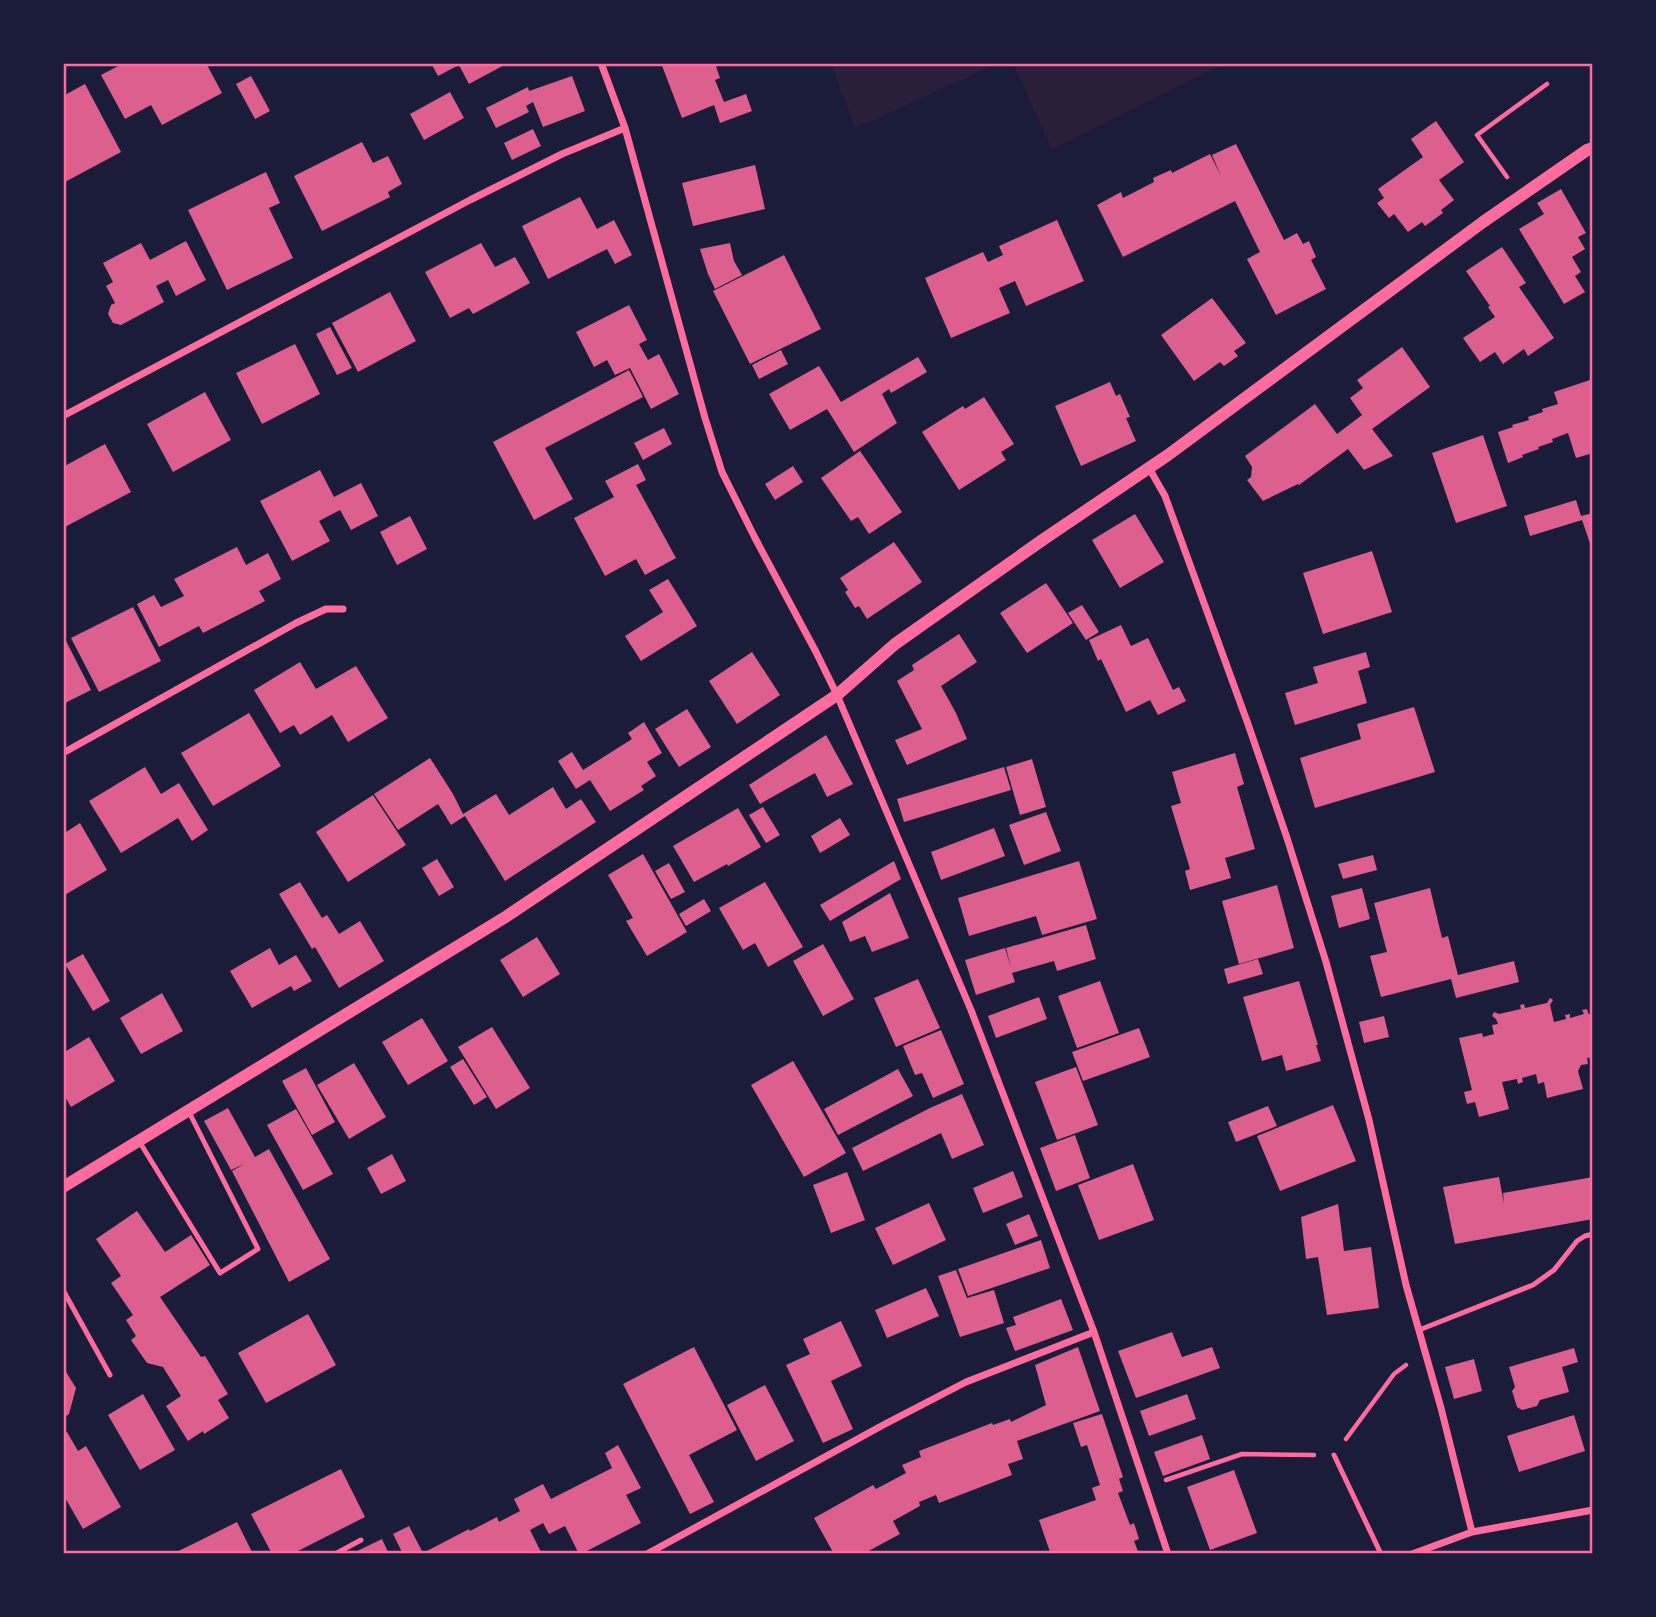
<svg xmlns="http://www.w3.org/2000/svg" width="1656" height="1617" viewBox="0 0 1656 1617" font-family="Inter,sans-serif">
<style>
.green{fill:#2a1e3b}
.building{fill:#dd5f8e}
.lines{fill:none;stroke-linecap:round;stroke-linejoin:round}
.path{stroke:#ff6b9d;stroke-width:4.5}
.service{stroke:#ff6b9d;stroke-width:5}
.minor{stroke:#ff6b9d;stroke-width:7}
.tertiary{stroke:#ff6b9d;stroke-width:12}
.neatline{fill:none;stroke:#ff6b9d;stroke-width:2.5}
</style>
<rect width="100%" height="100%" fill="#1b1b3a"/>
<path class="green" d="M831,63H999L855,128Z
M1013,63H1226L1052,150Z"/>
<path class="building" d="M124,63H206L222,93L162,125L151,105L125,119L101,75Z
M431,63H508L469,84L459,65L438,76Z
M661,63H715L720,78L715,80L724,102L746,94L752,111L720,123L714,105L682,118Z
M251,76L270,111L255,119L236,84Z
M572,76L585,111L543,127L533,102L526,106L529,112L496,128L486,108L528,87L529,91Z
M85,84L121,152L63,183V96Z
M450,92L464,118L424,140L410,114Z
M1436,121L1464,162L1439,180L1454,200L1441,210L1443,213L1425,226L1422,222L1408,232L1394,214L1389,218L1377,203L1384,198L1378,189L1423,157L1411,139Z
M533,129L541,146L512,160L504,143Z
M362,142L373,163L388,156L402,184L388,192L390,197L322,231L294,176Z
M1236,144L1284,240L1297,233L1303,244L1309,241L1316,257L1311,260L1326,289L1276,315L1247,259L1260,252L1235,201L1123,257L1097,205L1121,192L1123,198L1154,182L1153,178L1171,170L1172,173L1210,154L1221,176L1212,155Z
M755,165L765,209L693,226L682,183Z
M266,172L280,203L269,208L293,258L227,290L188,210Z
M1561,189L1586,233L1578,237L1585,249L1572,257L1581,272L1575,276L1585,292L1564,304L1519,229L1544,214L1537,203Z
M580,197L597,229L614,220L632,255L615,264L607,249L548,279L522,226Z
M1057,220L1084,281L1026,306L1015,281L999,288L1010,313L951,338L925,278L983,252L988,262L1003,255L999,246Z
M186,241L206,280L176,296L168,280L156,286L164,302L121,325L113,323L108,314L111,305L115,303L106,286L113,282L103,263L141,243L150,260Z
M481,243L495,267L515,257L530,283L473,314L469,308L450,318L425,272Z
M730,243L734,261L742,275L715,289L708,274L700,249Z
M1502,247L1526,283L1519,287L1554,338L1528,356L1524,349L1503,364L1495,352L1480,362L1463,338L1495,317L1488,307L1490,306L1466,271Z
M784,255L821,329L750,364L713,291Z
M390,292L416,341L358,372L332,323Z
M1212,298L1246,343L1234,351L1238,356L1224,366L1220,362L1194,381L1161,335Z
M629,305L647,340L639,344L648,360L659,354L679,394L651,409L630,368L615,375L607,360L594,367L576,332Z
M330,327L352,368L337,375L316,334Z
M295,344L320,394L262,424L236,373Z
M1402,347L1430,387L1372,429L1393,456L1364,470L1348,449L1299,485L1298,484L1263,501L1247,480L1251,477L1252,467L1245,456L1315,404L1337,434L1362,415L1350,398L1363,388L1357,380Z
M781,350L788,364L759,379L752,365Z
M918,357L927,372L891,393L889,389L882,394L897,423L854,452L827,409L790,430L769,394L819,366L841,402Z
M629,370L643,397L545,448L573,499L534,520L493,442Z
M1593,379V453L1576,458L1568,433L1552,439L1553,442L1538,447L1539,449L1522,455L1523,457L1508,463L1498,432L1513,427L1512,425L1529,420L1528,417L1543,412L1542,409L1558,404L1554,392Z
M1110,382L1116,396L1120,394L1130,417L1126,418L1136,441L1081,466L1055,406Z
M205,392L231,440L173,472L147,424Z
M984,397L1014,444L1001,452L1006,460L959,490L922,432L963,406L965,409Z
M664,428L672,444L643,460L634,443Z
M1483,435L1507,506L1456,523L1432,453Z
M105,444L131,492L63,528V467Z
M860,451L902,512L869,534L858,517L851,521L821,478Z
M638,464L646,480L636,485L676,558L645,575L636,559L605,576L574,518L614,497L605,481Z
M793,466L803,482L775,500L765,484Z
M320,470L334,497L361,483L378,516L351,530L340,510L319,521L330,541L292,561L260,501Z
M1576,500L1581,516L1593,513V552L1582,520L1530,536L1524,516Z
M1135,514L1164,562L1120,588L1092,540Z
M410,516L427,549L397,565L380,532Z
M894,542L922,582L867,619L859,606L855,608L845,592L848,590L840,578Z
M237,547L246,565L268,553L281,579L259,591L265,601L203,633L199,626L159,647L137,604L154,595L161,607L184,596L174,579Z
M1372,551L1392,612L1323,634L1303,573Z
M668,579L697,626L641,661L625,636L663,612L649,590Z
M1046,583L1073,623L1027,653L1000,613Z
M1082,605L1099,632L1086,640L1068,613Z
M133,607L161,661L99,692L71,638Z
M1121,625L1131,646L1148,638L1173,690L1179,687L1186,701L1158,715L1150,700L1126,712L1101,659L1098,661L1089,640Z
M959,634L977,662L941,686L956,713L967,739L907,765L895,740L922,729L897,681L914,670L912,665Z
M66,641L91,690L63,704V643Z
M752,652L780,695L737,724L709,681Z
M1366,652L1370,667L1358,671L1367,703L1295,725L1285,693L1318,683L1313,667Z
M300,662L316,689L356,666L388,718L348,742L332,715L300,735L294,725L280,733L254,690Z
M1414,707L1435,772L1315,808L1300,758L1361,739L1357,724Z
M687,709L711,747L679,767L655,729Z
M249,713L281,766L213,806L181,753Z
M644,722L662,753L647,762L656,776L641,786L644,790L610,811L590,780L576,789L558,761L572,752L583,770L632,739L628,733Z
M826,735L853,784L827,797L815,773L760,804L749,785Z
M1235,753L1244,784L1237,787L1255,849L1225,858L1231,878L1190,890L1185,871L1190,869L1171,806L1181,803L1172,772Z
M430,758L453,794L463,814L496,794L509,815L553,787L566,809L581,799L596,822L505,881L465,816L451,825L438,804L398,830L374,794Z
M1032,759L1046,807L1020,815L1006,767Z
M145,767L161,794L179,783L208,830L192,841L178,818L121,853L89,801Z
M1004,767L1011,790L904,822L897,799Z
M373,795L406,845L348,882L316,832Z
M763,807L780,835L766,843L749,815Z
M738,808L761,847L728,866L727,864L694,882L673,846Z
M1046,812L1061,851L1024,865L1009,825Z
M840,818L850,835L820,853L811,836Z
M80,823L107,870L63,896V826L66,832Z
M994,828L1005,856L941,880L931,852Z
M643,854L687,932L647,956L626,921L633,918L608,875Z
M1373,855L1377,870L1343,879L1338,864Z
M437,859L454,887L439,896L422,868Z
M894,861L901,879L830,921L820,905Z
M1079,861L1097,919L1042,935L1036,916L969,936L958,898Z
M669,863L685,892L671,899L655,871Z
M300,882L322,918L327,915L339,934L360,921L384,961L339,988L315,947L312,949L279,894Z
M765,882L803,947L768,967L755,943L743,950L719,908Z
M1277,885L1294,948L1239,964L1222,901Z
M1362,888L1370,919L1339,928L1331,896Z
M1430,888L1442,938L1448,936L1458,975L1514,961L1519,982L1456,998L1451,979L1381,997L1370,956L1387,952L1374,903Z
M890,893L909,938L872,952L865,936L850,942L842,922Z
M704,899L711,911L686,926L679,914Z
M1086,925L1096,959L1057,971L1054,961L1012,973L1015,982L976,995L965,960L1005,948L1011,968L1006,948Z
M537,937L560,974L523,997L500,960Z
M823,944L854,999L823,1016L793,961Z
M270,948L279,965L296,955L312,981L294,991L291,986L252,1008L230,971Z
M83,954L110,1001L93,1011L65,964Z
M1258,959L1263,974L1228,984L1224,969Z
M918,979L940,1028L896,1047L874,998Z
M1100,981L1119,1033L1077,1048L1058,996Z
M1299,981L1318,1045H1316L1321,1061L1286,1071L1282,1055L1262,1061L1243,997Z
M162,993L183,1031L141,1054L120,1018Z
M1039,997L1047,1019L996,1038L988,1016Z
M1550,998L1553,1000L1550,1005L1554,1022L1566,1019L1565,1015L1570,1014V1018L1584,1014L1582,1010L1587,1009L1588,1013L1593,1017V1057L1587,1058L1588,1064L1581,1065L1578,1071L1583,1089L1547,1098L1544,1082L1538,1084L1536,1074L1522,1078L1523,1082L1518,1084L1517,1079L1502,1082L1509,1109L1479,1117L1475,1102L1467,1104L1464,1092L1472,1090L1459,1038L1482,1033L1483,1037L1494,1034L1492,1025L1498,1024L1496,1019L1492,1016L1494,1012L1499,1014L1521,1009L1520,1005L1524,1004L1525,1008L1547,1003Z
M1384,1016L1389,1037L1364,1043L1359,1022Z
M422,1018L448,1061L408,1085L382,1042Z
M492,1027L530,1088L496,1109L458,1047Z
M1139,1028L1150,1057L1083,1081L1072,1052Z
M941,1030L964,1084L933,1098L922,1073L915,1075L903,1046Z
M89,1037L115,1081L71,1107L63,1093V1053Z
M463,1059L487,1097L474,1105L450,1067Z
M793,1061L846,1153L804,1177L751,1085Z
M354,1063L386,1117L349,1139L317,1085Z
M1076,1067L1098,1125L1057,1140L1035,1082Z
M306,1068L335,1122L312,1135L282,1081Z
M898,1069L913,1096L838,1135L824,1109Z
M962,1094L984,1145L952,1159L941,1133L863,1171L852,1148L930,1108Z
M1333,1105L1356,1161L1280,1191L1257,1136Z
M1268,1106L1277,1126L1236,1142L1228,1122Z
M228,1108L255,1157L269,1149L330,1259L289,1282L232,1171L244,1164L231,1170L204,1121Z
M296,1109L333,1174L303,1190L267,1125Z
M1075,1135L1090,1178L1056,1191L1040,1148Z
M392,1154L406,1181L381,1194L367,1168Z
M1133,1164L1154,1220L1099,1240L1078,1185Z
M1013,1171L1023,1197L983,1213L973,1188Z
M847,1172L865,1220L831,1233L813,1185Z
M1499,1177L1504,1204L1503,1193L1593,1177V1219L1455,1244L1443,1187Z
M929,1203L946,1240L893,1265L875,1228Z
M1338,1204L1344,1251L1371,1247L1379,1308L1327,1315L1318,1257L1306,1259L1301,1217Z
M137,1211L165,1252L191,1235L210,1265L160,1297L201,1357L205,1356L228,1394L218,1400L229,1418L204,1434L203,1431L188,1441L166,1406L181,1396L163,1367L147,1363L131,1340L136,1336L126,1320L133,1315L111,1283L121,1276L96,1239Z
M1029,1214L1038,1236L1015,1245L1006,1224Z
M1041,1240L1050,1268L968,1296L958,1269Z
M956,1270L967,1298L994,1290L1004,1323L960,1337L938,1276Z
M926,1288L939,1316L887,1338L875,1310Z
M1061,1299L1073,1330L1015,1351L1006,1328L1016,1325L1013,1317Z
M308,1314L336,1365L266,1403L238,1353Z
M841,1321L862,1366L831,1381L853,1429L823,1443L786,1365L810,1354L803,1339Z
M1172,1332L1182,1357L1212,1347L1220,1368L1136,1398L1118,1351Z
M694,1347L737,1430L689,1455L714,1502L690,1514L623,1384Z
M1078,1347L1100,1411L1017,1441L1023,1459L1008,1464L1012,1475L939,1503L936,1495L919,1502L920,1506L893,1521L900,1534L863,1554H834L814,1518L873,1485L876,1489L906,1473L902,1465L921,1457L919,1451L992,1423L993,1425L1010,1419L1011,1422L1046,1405L1035,1365Z
M1574,1348L1578,1362L1562,1367L1569,1392L1540,1400L1537,1406L1522,1410L1517,1407L1512,1391L1515,1387L1509,1367Z
M1474,1359L1482,1391L1454,1399L1445,1367Z
M63,1367L76,1388L69,1414L63,1418Z
M765,1385L794,1441L756,1461L727,1405Z
M143,1394L175,1450L140,1470L108,1415Z
M1187,1394L1196,1419L1149,1436L1140,1411Z
M1102,1414L1123,1477L1119,1479L1123,1491L1118,1493L1130,1525L1134,1523L1139,1539L1134,1541L1139,1554H1045L1050,1552L1039,1520L1096,1500L1092,1488L1100,1485L1087,1445L1081,1447L1073,1423Z
M1574,1415L1585,1451L1519,1472L1507,1436Z
M67,1432L78,1451L86,1446L121,1507L83,1529L63,1494V1434Z
M1202,1435L1210,1459L1163,1476L1154,1452Z
M618,1445L641,1488L626,1495L641,1523L581,1554H579L565,1526L549,1534L543,1523L530,1530L542,1554H403L393,1534L409,1526L423,1553L469,1529L470,1531L497,1517L499,1522L520,1511L514,1499L543,1484L551,1499L612,1468L605,1453Z
M341,1469L365,1517L292,1554H272L251,1514Z
M1234,1470L1257,1533L1210,1550L1187,1487Z
M237,1522L253,1554H172L193,1544Z
M382,1539L389,1554H351Z"/>
<g class="lines">
<path class="path" d="M1507,177L1477,135L1547,84
M1346,1439L1394,1374L1406,1365
M1166,1480L1242,1454L1314,1455"/>
<path class="service" d="M139,1141L220,1273L258,1249L188,1110
M63,1290L110,1375
M1419,1330L1533,1285L1554,1270L1577,1241L1585,1236L1593,1234
M1334,1455L1381,1554
M335,1554L361,1540"/>
<path class="minor" d="M601,63L625,128L705,418L722,472L755,538L816,652L837,695L971,1010L1094,1332L1168,1554
M63,416L470,200L562,154L625,128
M1149,468L1165,496L1248,724L1287,838L1326,962L1369,1120L1406,1285L1441,1408L1472,1532
M63,753L296,623L326,609H343
M647,1554L885,1424L966,1382L1094,1332
M1412,1554L1472,1532L1593,1510"/>
<path class="tertiary" d="M63,1187L507,916L837,695L895,644L1041,541L1168,455L1483,222L1587,150L1593,148"/>
</g>
<rect width="1656" height="1617" fill="none" stroke="#1b1b3a" stroke-width="130"/>
<rect x="65" y="65" width="1526" height="1487" class="neatline"/>
</svg>
